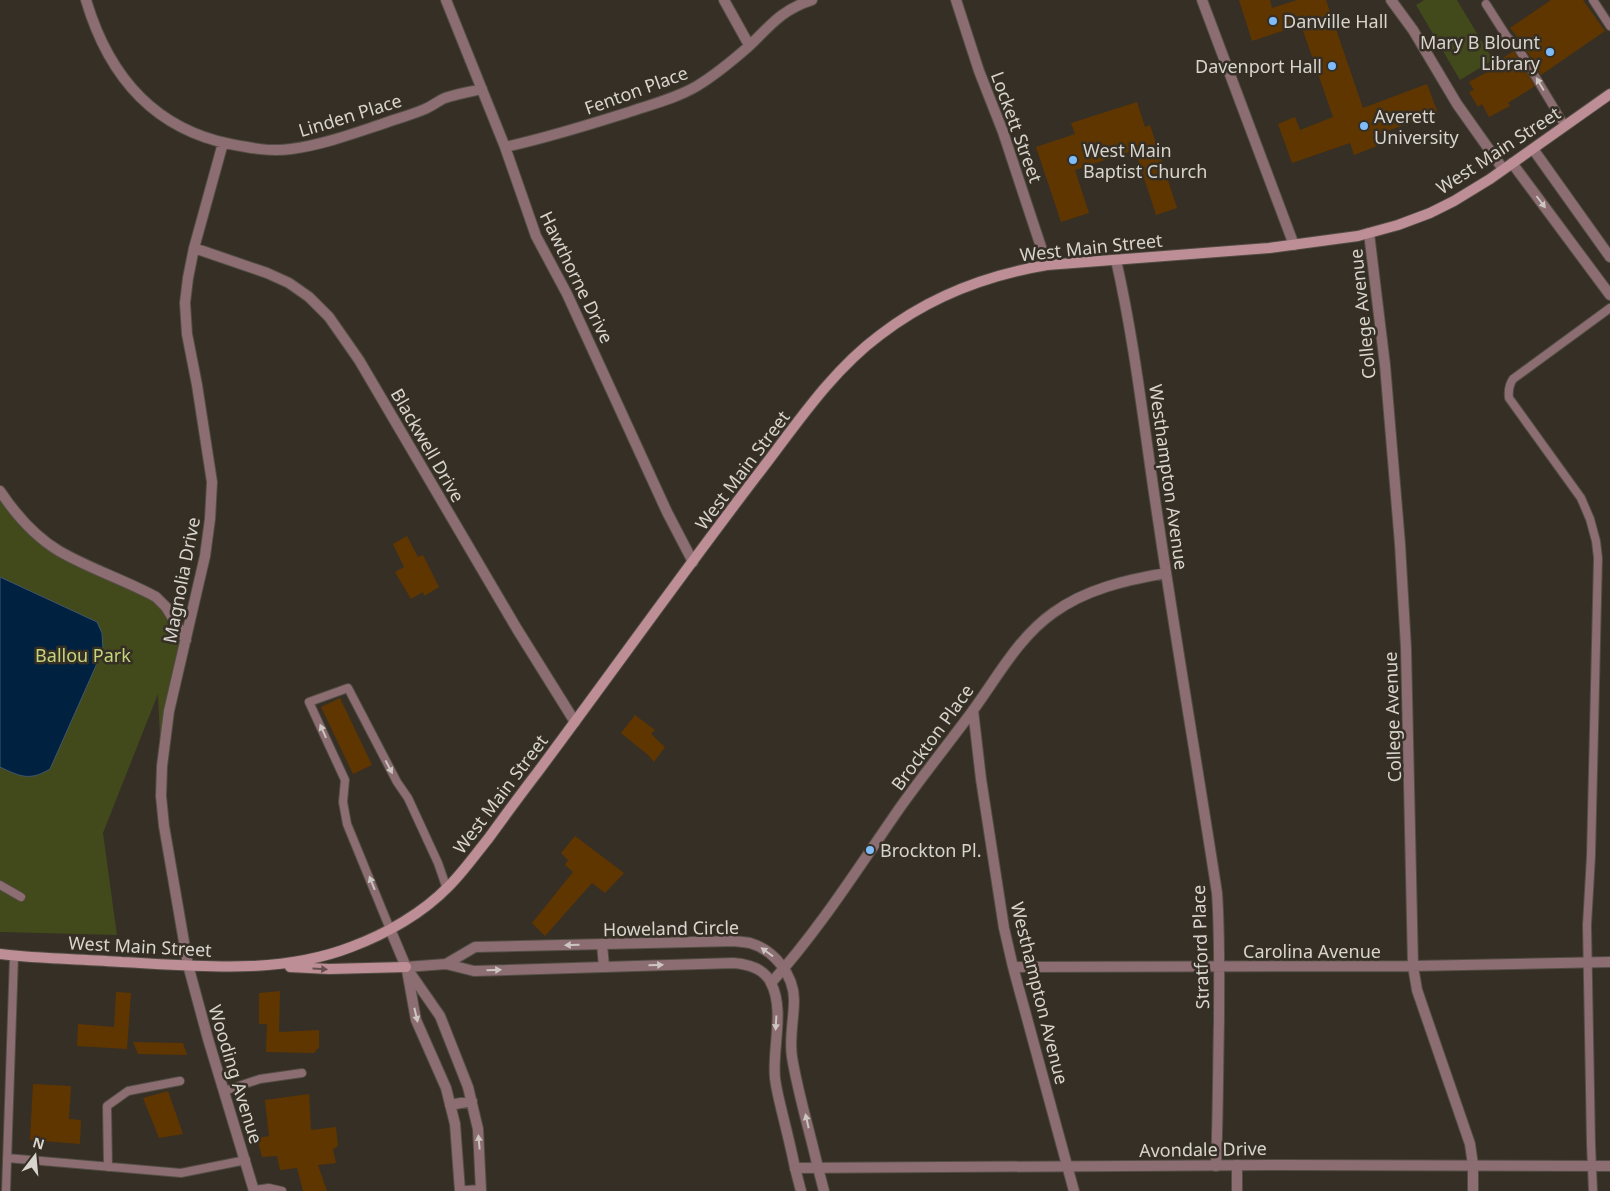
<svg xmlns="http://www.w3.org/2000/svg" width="1610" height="1191" viewBox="0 0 1610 1191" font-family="'Noto Sans',sans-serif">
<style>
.green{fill:#42491b}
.water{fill:#00213f;stroke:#41576a}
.building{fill:#603600}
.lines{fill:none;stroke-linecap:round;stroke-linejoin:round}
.service-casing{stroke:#524d43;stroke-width:10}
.minor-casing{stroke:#524d43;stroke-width:12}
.tertiary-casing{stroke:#524d43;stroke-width:12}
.secondary-casing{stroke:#524d43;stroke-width:12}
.service{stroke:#8b6d72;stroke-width:8}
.minor{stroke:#8b6d72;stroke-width:10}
.tertiary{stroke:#8b6d72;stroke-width:10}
.secondary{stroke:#be8e97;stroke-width:10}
.oneway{fill:#ccc5c0}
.oneway2{fill:#65504d}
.poi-dot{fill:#7fbdfa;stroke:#352f25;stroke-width:2}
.labels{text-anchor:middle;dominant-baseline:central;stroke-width:5;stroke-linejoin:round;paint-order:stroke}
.poi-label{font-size:18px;fill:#d8d4ce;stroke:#352f25;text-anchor:start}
.street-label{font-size:18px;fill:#d8d4ce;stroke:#352f25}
.park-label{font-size:18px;fill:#c4d57b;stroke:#352f25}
</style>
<rect width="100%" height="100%" fill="#352f25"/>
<path class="green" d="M1424,0H1457L1493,60L1460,80L1416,5Z
M0,490L39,537L166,607L186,640L169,711L164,826L158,694L103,833L117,935L0,932Z"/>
<path class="water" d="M0,577L97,622L102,633L103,650L50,769C30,781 21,777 0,767Z"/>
<path class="building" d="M1239,0H1270L1272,8L1297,0H1326L1363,108L1427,84L1438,113L1373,136L1377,146L1354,155L1350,143L1292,163L1278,124L1295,117L1300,130L1333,117L1301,25L1252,41Z
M1551,0H1583L1605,31L1541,75L1522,43L1510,28Z
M1514,51L1535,86L1508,103L1510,106L1489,117L1482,104L1478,107L1469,92L1474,90L1469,82L1500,65L1498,61Z
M1137,102L1145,127L1150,125L1177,208L1156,215L1135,150L1075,170L1089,213L1061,222L1036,147L1075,134L1071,123Z
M407,536L418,557L423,555L439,587L424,596L423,592L411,599L395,572L404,567L393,544Z
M340,698L372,765L353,774L321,707Z
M635,715L655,730L651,734L665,747L654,762L648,755L621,733Z
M575,836L624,873L605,893L592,883L545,936L532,923L573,872L565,865L568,860L561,853Z
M280,991L279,1032L319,1030V1047L314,1053L266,1052L267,1024H259V993Z
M116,992L131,993L127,1049L77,1046L78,1024L114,1027Z
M133,1042L183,1043L187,1055L138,1054Z
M33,1084L71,1086L69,1119L81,1120L80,1144L30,1140Z
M168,1091L183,1134L159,1138L143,1098Z
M309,1094L311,1130L336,1127L338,1146L333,1149L336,1163L318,1165L327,1191H303L297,1168L280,1170L277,1156L262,1157L257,1138L269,1136L265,1100Z"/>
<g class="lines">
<defs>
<path id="service" d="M1593,0L1610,26
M1486,4L1507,37L1517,46L1565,126
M0,885L21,897
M390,929L347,824L343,802L345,780L309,702L348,688L397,782L408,798L438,863L447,889
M224,1091L260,1079L302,1073
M7,1158L181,1173L246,1160
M108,1167L107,1106L128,1091L180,1081
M254,1190L269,1188L282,1191
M6,1191L14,956
M1593,1191L1591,1144L1587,925L1591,856L1598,558L1596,541L1590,519L1581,498L1509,398C1508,390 1509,385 1513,379L1610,308"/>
<path id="minor" d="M86,0C108,74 152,128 230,144C250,148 271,152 291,149C322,145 352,134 382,124C396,119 411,115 425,109C432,106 438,101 445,98C457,94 469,92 482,89
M446,0L505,147L536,236L567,294L667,512L693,562
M724,0L749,45
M956,0L979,71L1003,132L1047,265
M1391,0L1413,30L1457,104L1503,169
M505,147C546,138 585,126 626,113C649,105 675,99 697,86C715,75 732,61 748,47C770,26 781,10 812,0
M1369,233L1385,365L1400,544L1406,648L1413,966L1417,990L1470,1144L1473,1165V1191
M194,248L267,273L289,283L309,297L329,317L359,360L517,629L575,722
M1116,260C1136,348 1145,437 1159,526C1177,648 1198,770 1217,893C1220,935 1219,977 1219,1020C1218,1068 1218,1117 1216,1166
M0,491C16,515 34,536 59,551C90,569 125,580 156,597L166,607L186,640
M973,710L981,779L1004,928L1013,967L1074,1191
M188,965L164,826L161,796L162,766L169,711L205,556L210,519L212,482L197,385L187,334L185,303L188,278L194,248L223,143
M406,967L440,1016L468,1087L478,1129L481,1191
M1013,967L1413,966L1610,962
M407,970L416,1020L446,1088L455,1124L460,1191
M771,983C819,930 858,868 899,809C923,775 949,743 974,709C998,676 1019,637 1053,613C1086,589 1126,580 1166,573
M450,1105L472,1101
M1237,1165V1191
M795,1168L801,1191
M818,1168L824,1191
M466,1191L481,1190"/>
<path id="tertiary" d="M1202,0L1294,245
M1533,149L1610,257
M1512,163L1610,295
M390,929L406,967L446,964L474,971L733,963C748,964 764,968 771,983C785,1010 772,1049 775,1078C776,1088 779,1099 781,1108C786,1128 791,1148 795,1168L1280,1165L1610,1166
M602,944L604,967
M446,964L475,947L735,941C740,942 745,942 750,943C774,950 794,975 794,1000C794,1019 789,1038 792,1057C798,1094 810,1132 818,1168
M188,965L208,1039L254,1191"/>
<path id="secondary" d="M0,954C40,959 82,959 122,962C198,966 279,975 351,947C386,934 423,913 449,886C463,872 475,855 488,839C504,817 520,795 537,773C610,675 681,575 755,478C794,428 829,373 880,335C929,297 987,275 1047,265L1269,248L1358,236L1398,225L1430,213L1454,201L1490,179L1610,94
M290,967L329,969L406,967"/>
</defs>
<use href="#service" class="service-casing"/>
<use href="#minor" class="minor-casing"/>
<use href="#tertiary" class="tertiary-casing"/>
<use href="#secondary" class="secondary-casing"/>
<use href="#service" class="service"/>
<use href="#minor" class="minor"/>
<use href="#tertiary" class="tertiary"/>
<use href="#secondary" class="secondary"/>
</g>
<defs><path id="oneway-solid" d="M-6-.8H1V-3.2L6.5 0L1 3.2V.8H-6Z" transform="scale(1.25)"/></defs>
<g class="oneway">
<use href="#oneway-solid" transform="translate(1540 84) rotate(-121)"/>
<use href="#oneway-solid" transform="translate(1541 202) rotate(53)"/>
<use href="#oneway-solid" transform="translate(323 731) rotate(-114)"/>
<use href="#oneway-solid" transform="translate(389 767) rotate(62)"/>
<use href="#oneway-solid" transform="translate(372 883) rotate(-112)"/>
<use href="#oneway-solid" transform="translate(572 945) rotate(179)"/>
<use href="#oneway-solid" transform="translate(767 952) rotate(-144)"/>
<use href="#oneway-solid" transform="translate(656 965) rotate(-2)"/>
<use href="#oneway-solid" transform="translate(494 970) rotate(-2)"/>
<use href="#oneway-solid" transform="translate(416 1015) rotate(77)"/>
<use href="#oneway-solid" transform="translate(776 1023) rotate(93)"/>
<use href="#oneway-solid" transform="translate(807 1121) rotate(-103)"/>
<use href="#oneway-solid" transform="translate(479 1142) rotate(-95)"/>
</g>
<use class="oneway2" href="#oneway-solid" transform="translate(320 969) rotate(3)"/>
<g class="poi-dot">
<circle cx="1273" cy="21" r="5"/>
<circle cx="1550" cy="52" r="5"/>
<circle cx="1332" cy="66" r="5"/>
<circle cx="1364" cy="126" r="5"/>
<circle cx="1073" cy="160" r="5"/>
<circle cx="870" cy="850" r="5"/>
</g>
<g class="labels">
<g class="poi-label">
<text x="1283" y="21">Danville Hall</text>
<text x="1540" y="42" text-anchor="end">Mary B Blount<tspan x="1540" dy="21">Library</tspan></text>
<text x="1322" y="66" text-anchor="end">Davenport Hall</text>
<text x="1374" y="116">Averett<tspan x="1374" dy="21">University</tspan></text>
<text x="1083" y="150">West Main<tspan x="1083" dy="21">Baptist Church</tspan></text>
<text x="880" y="850">Brockton Pl.</text>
</g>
<g class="street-label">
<text transform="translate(636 90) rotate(-20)">Fenton Place</text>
<text transform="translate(350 115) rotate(-17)">Linden Place</text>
<text transform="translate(1017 127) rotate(70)">Lockett Street</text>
<text transform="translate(1498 150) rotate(-33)">West Main Street</text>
<text transform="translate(1091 247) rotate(-6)">West Main Street</text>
<text transform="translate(577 277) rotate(64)">Hawthorne Drive</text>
<text transform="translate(1362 314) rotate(-96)">College Avenue</text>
<text transform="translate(428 445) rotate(60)">Blackwell Drive</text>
<text transform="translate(742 470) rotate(-53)">West Main Street</text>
<text transform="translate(1169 477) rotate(82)">Westhampton Avenue</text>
<text transform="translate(181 580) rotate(-79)">Magnolia Drive</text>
<text transform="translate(1392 717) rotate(-92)">College Avenue</text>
<text transform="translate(932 737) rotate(-54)">Brockton Place</text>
<text transform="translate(500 794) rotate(-53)">West Main Street</text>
<text transform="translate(671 928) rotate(-1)">Howeland Circle</text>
<text transform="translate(140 946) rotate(3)">West Main Street</text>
<text transform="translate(1200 947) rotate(-92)">Stratford Place</text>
<text x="1312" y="951">Carolina Avenue</text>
<text transform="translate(1040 993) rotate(76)">Westhampton Avenue</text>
<text transform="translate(236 1074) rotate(73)">Wooding Avenue</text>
<text transform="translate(1203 1149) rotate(-1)">Avondale Drive</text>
</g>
<g class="park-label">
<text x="83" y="655">Ballou Park</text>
</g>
</g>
<g transform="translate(35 1156) rotate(16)" stroke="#352f25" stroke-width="4" paint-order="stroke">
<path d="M0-4L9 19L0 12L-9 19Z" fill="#d8d4ce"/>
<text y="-8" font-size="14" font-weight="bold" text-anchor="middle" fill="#d8d4ce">N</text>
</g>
</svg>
